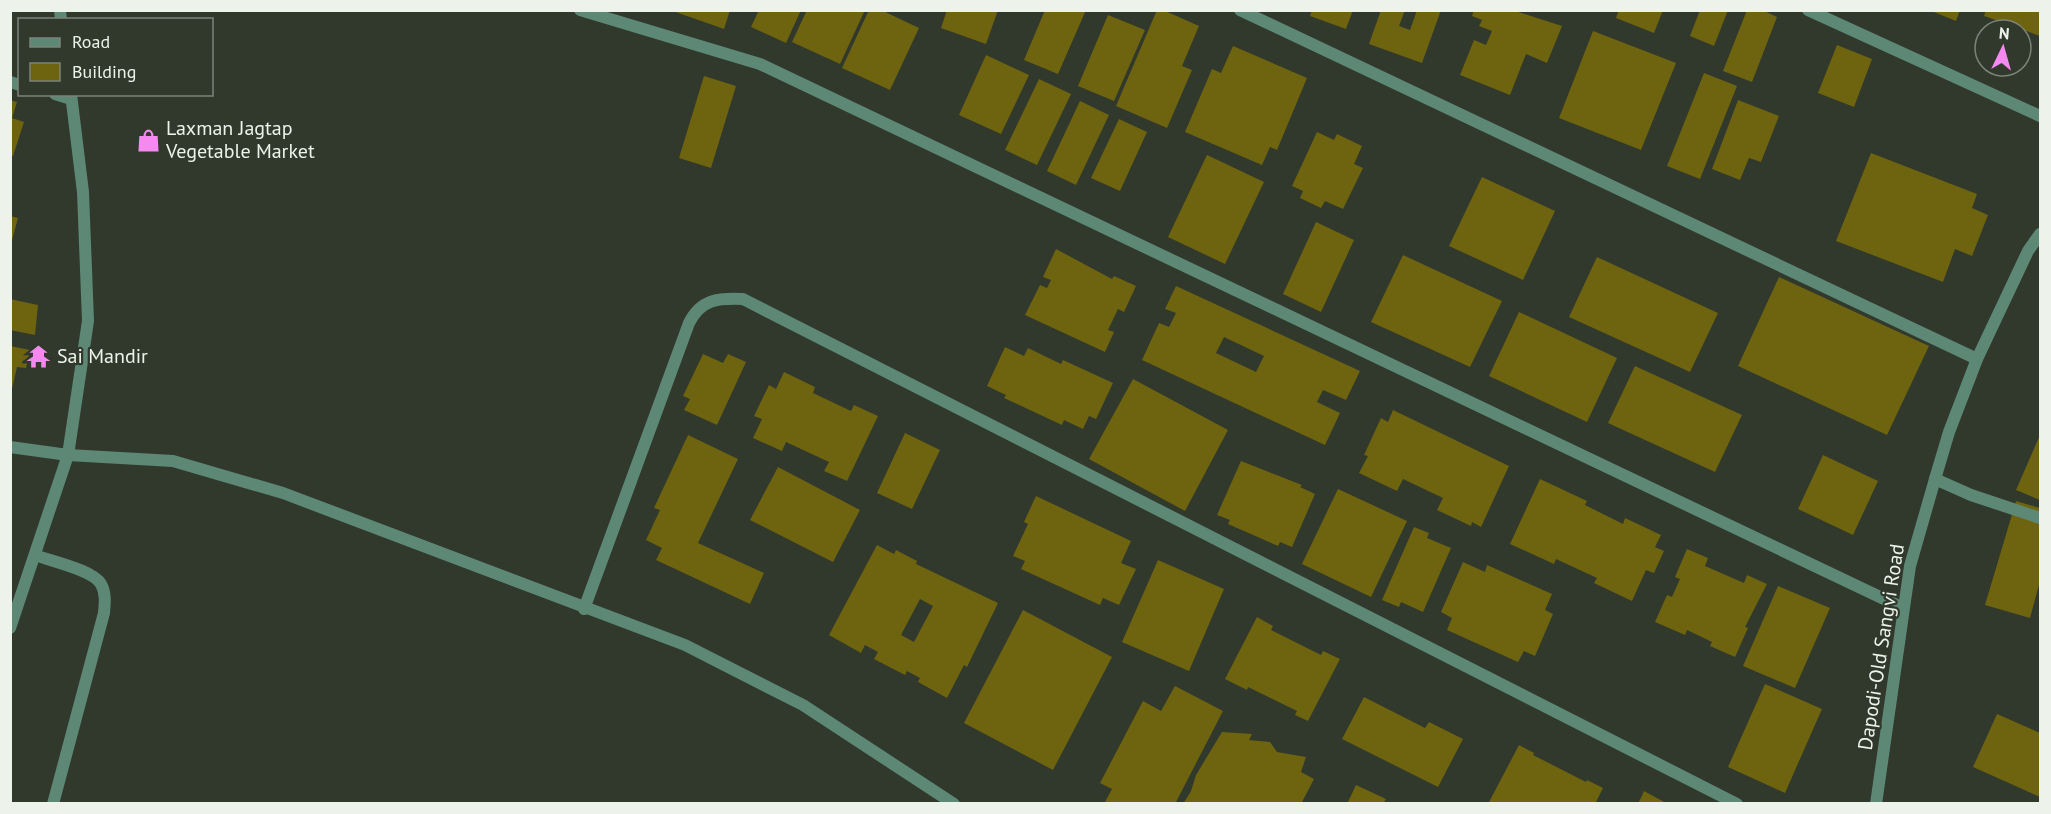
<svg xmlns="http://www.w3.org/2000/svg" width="2051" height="814" viewBox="0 0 2051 814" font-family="'PT Sans',sans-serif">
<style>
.building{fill:#6e630f;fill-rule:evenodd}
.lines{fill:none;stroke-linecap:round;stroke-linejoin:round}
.service{stroke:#5d8876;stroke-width:12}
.minor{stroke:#5d8876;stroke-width:12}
.tertiary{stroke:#5d8876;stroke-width:12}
.labels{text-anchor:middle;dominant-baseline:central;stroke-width:4.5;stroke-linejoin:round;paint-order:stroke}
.poi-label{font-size:20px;fill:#edf2ea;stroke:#31392c;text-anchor:start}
.street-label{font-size:20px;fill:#edf2ea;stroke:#31392c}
</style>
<rect width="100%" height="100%" fill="#31392c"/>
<path class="building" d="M670,10H730L724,29Z
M759,10H801L786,43L751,27Z
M807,10H865L840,64L792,42Z
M869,10H881L919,28L890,90L842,68Z
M947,10H998L986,44L941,28Z
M1045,10H1086L1058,74L1024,60Z
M1157,10H1163L1199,26L1182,66L1192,70L1167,128L1116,106Z
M1312,10H1353L1346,29L1310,16Z
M1381,10H1405L1399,26L1410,30L1417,10H1441L1422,63L1369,44Z
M1474,10H1512L1562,26L1547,63L1526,54L1510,95L1460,75L1474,40L1486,45L1492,31L1479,26L1482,20L1472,16Z
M1619,10H1663L1654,33L1616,18Z
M1700,10H1728L1714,46L1690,36Z
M1747,10H1762L1777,17L1752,82L1723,71Z
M1929,10H1960L1956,21Z
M1986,10H2040V36L1984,16Z
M1108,15L1145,30L1114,101L1078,86Z
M1593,31L1676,63L1641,150L1559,118Z
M1837,45L1872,59L1854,107L1818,93Z
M1233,46L1307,78L1277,150L1270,147L1262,165L1185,132L1212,69L1221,73Z
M986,55L1029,75L1001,134L959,115Z
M1704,73L1737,86L1700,179L1667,166Z
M704,76L736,86L711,168L679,158Z
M1039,79L1071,94L1037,165L1005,150Z
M10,100L17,102L12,118L24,122L13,156L10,155Z
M1738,100L1779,116L1761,162L1749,158L1740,180L1712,169Z
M1080,101L1109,115L1076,185L1047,171Z
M1119,119L1147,132L1120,191L1091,178Z
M1317,132L1334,140L1337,134L1362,146L1354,164L1363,168L1343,209L1325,201L1321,208L1300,198L1303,191L1292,186Z
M1871,153L1977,194L1972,208L1988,215L1972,256L1955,249L1943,282L1836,241Z
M1207,155L1264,182L1225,264L1168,237Z
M1482,177L1555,211L1523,280L1449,246Z
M10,216L18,218L11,244H10Z
M1316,222L1354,240L1321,312L1283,294Z
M1056,249L1112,279L1114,276L1136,286L1124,312L1118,309L1108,330L1114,332L1105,352L1025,315L1040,285L1047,288L1051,280L1043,277Z
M1403,255L1502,301L1470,367L1371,322Z
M1597,257L1718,313L1690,372L1569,317Z
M1779,277L1929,346L1887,435L1738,366Z
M1176,286L1360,371L1346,400L1323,390L1317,402L1340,413L1325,445L1142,360L1159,323L1169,327L1176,313L1165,309ZM1224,337L1264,356L1256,372L1216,353Z
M10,299L38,305L35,335L10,330Z
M1519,312L1617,358L1587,422L1489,376Z
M10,346L30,350L26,368L17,367L11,393Z
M1005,347L1024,356L1028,348L1061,364L1063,360L1113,383L1096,419L1089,416L1083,429L1064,420L1062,425L1004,398L1006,395L987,386Z
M703,354L723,363L728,354L746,362L717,425L684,410L690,399L683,396Z
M1635,366L1742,415L1715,472L1608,423Z
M784,372L815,387L813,393L851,411L854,405L878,416L847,481L824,471L829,462L786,442L782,451L753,438L762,419L754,416L769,385L776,389Z
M1133,379L1228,430L1185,511L1089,459Z
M1393,410L1509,466L1481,527L1472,522L1471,526L1437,510L1443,498L1403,479L1397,491L1359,473L1368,456L1364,455L1381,418L1388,422Z
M905,433L940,450L912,509L877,493Z
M688,435L738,459L698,543L764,573L750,604L656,560L662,548L646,540L660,510L654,508Z
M2040,435V500L2016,490Z
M1823,455L1878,481L1853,535L1798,509Z
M1241,461L1302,485L1300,487L1315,494L1292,547L1280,542L1278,546L1228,524L1230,520L1217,515Z
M778,467L860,510L833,562L750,520Z
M1540,479L1587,501L1585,505L1623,524L1625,518L1661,535L1655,547L1664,551L1654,573L1646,570L1632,601L1594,583L1597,578L1556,559L1554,564L1510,544Z
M1338,489L1407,521L1371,597L1302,564Z
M1036,496L1131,541L1121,563L1136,569L1119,605L1103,598L1100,605L1021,569L1025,561L1013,556L1028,524L1024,522Z
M2016,501L2040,508V581L2030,618L1985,605Z
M1414,527L1429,533L1427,538L1451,548L1423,612L1401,602L1399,607L1382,600Z
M877,545L894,554L896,550L917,561L916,564L998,603L967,667L964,665L947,698L918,682L920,678L907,671L905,675L874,659L878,652L865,645L861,653L829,635ZM920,599L933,606L914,642L901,635Z
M1687,549L1708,558L1705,566L1744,583L1747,575L1767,584L1745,627L1748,628L1735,657L1710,646L1712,642L1687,630L1685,635L1655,622L1667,595L1672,597L1680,579L1675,577Z
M1158,560L1224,589L1189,671L1122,642Z
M1463,562L1485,572L1487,565L1552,594L1545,610L1553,614L1535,656L1524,651L1518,662L1447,630L1452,618L1441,612Z
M1778,586L1830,608L1795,688L1743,666Z
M1023,610L1112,657L1053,770L964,723Z
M1257,617L1273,626L1271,630L1321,655L1323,651L1340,659L1308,721L1295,715L1297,711L1248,687L1247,690L1225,679Z
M1765,684L1822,709L1785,793L1728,767Z
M1175,686L1223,711L1175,804H1104L1112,789L1100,783L1143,701L1161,711Z
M1364,697L1425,728L1429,722L1463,739L1438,787L1342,739Z
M1997,714L2040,733V797L1973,767Z
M1222,732L1252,734L1249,740L1270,742L1277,752L1306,757L1301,772L1314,779L1301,804H1183L1191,791L1196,775Z
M1519,745L1534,753L1533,755L1586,782L1587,780L1603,788L1595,804H1488Z
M1356,785L1386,799L1383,804H1347Z
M1644,791L1668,804H1638Z"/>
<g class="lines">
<path class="service" d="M1935,479L1971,495L2040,518
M35,555C51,561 93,570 101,584C106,593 105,603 104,613L53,804"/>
<path class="minor" d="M580,10L760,64L1903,608
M1240,10L1977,359
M1808,10L2040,116
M10,82L20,85
M55,94L71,99
M10,447L68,455L173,461L283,493L685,645L803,705L954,804
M584,609L689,323C701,299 718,298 743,299L1737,804"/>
<path class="tertiary" d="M60,10L61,20
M10,628L68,455L88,321L83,192L71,94
M1876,804L1910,566L1935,479L1949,432L1977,359L2028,251L2040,234"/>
</g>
<defs>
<symbol id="shop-bare" viewBox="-9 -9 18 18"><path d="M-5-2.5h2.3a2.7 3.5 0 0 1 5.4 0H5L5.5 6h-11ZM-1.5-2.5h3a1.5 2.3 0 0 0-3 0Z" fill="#f589ef" stroke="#31392c" stroke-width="2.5" paint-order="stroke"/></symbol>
<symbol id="temple-bare" viewBox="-9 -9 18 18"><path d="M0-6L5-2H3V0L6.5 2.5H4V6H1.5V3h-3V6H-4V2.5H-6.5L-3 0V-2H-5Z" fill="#f589ef" stroke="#31392c" stroke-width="2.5" paint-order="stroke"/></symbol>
</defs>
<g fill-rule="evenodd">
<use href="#shop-bare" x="132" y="124" width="33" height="33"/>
<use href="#temple-bare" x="22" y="340" width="33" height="33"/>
</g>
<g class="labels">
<g class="poi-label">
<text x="166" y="128">Laxman Jagtap<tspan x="166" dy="23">Vegetable Market</tspan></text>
<text x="57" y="356">Sai Mandir</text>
</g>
<g class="street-label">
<text transform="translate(1881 647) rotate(-81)">Dapodi-Old Sangvi Road</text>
</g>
</g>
<rect width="2051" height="814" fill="none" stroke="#edf2ea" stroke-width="24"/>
<rect x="18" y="18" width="195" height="78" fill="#31392c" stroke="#7c8378" stroke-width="1.5"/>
<rect x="30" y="38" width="30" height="9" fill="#5d8876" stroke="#7c8378" stroke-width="1.5"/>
<text x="72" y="48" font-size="18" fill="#edf2ea">Road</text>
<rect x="30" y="63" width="30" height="18" fill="#6e630f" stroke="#7c8378" stroke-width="1.5"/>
<text x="72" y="78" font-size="18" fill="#edf2ea">Building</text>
<g transform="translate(2003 48) rotate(5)"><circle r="28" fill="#31392c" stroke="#7c8378" stroke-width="1.5"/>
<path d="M0-4.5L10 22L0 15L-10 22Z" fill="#f589ef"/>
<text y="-9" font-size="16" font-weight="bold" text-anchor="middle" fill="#edf2ea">N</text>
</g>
</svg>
